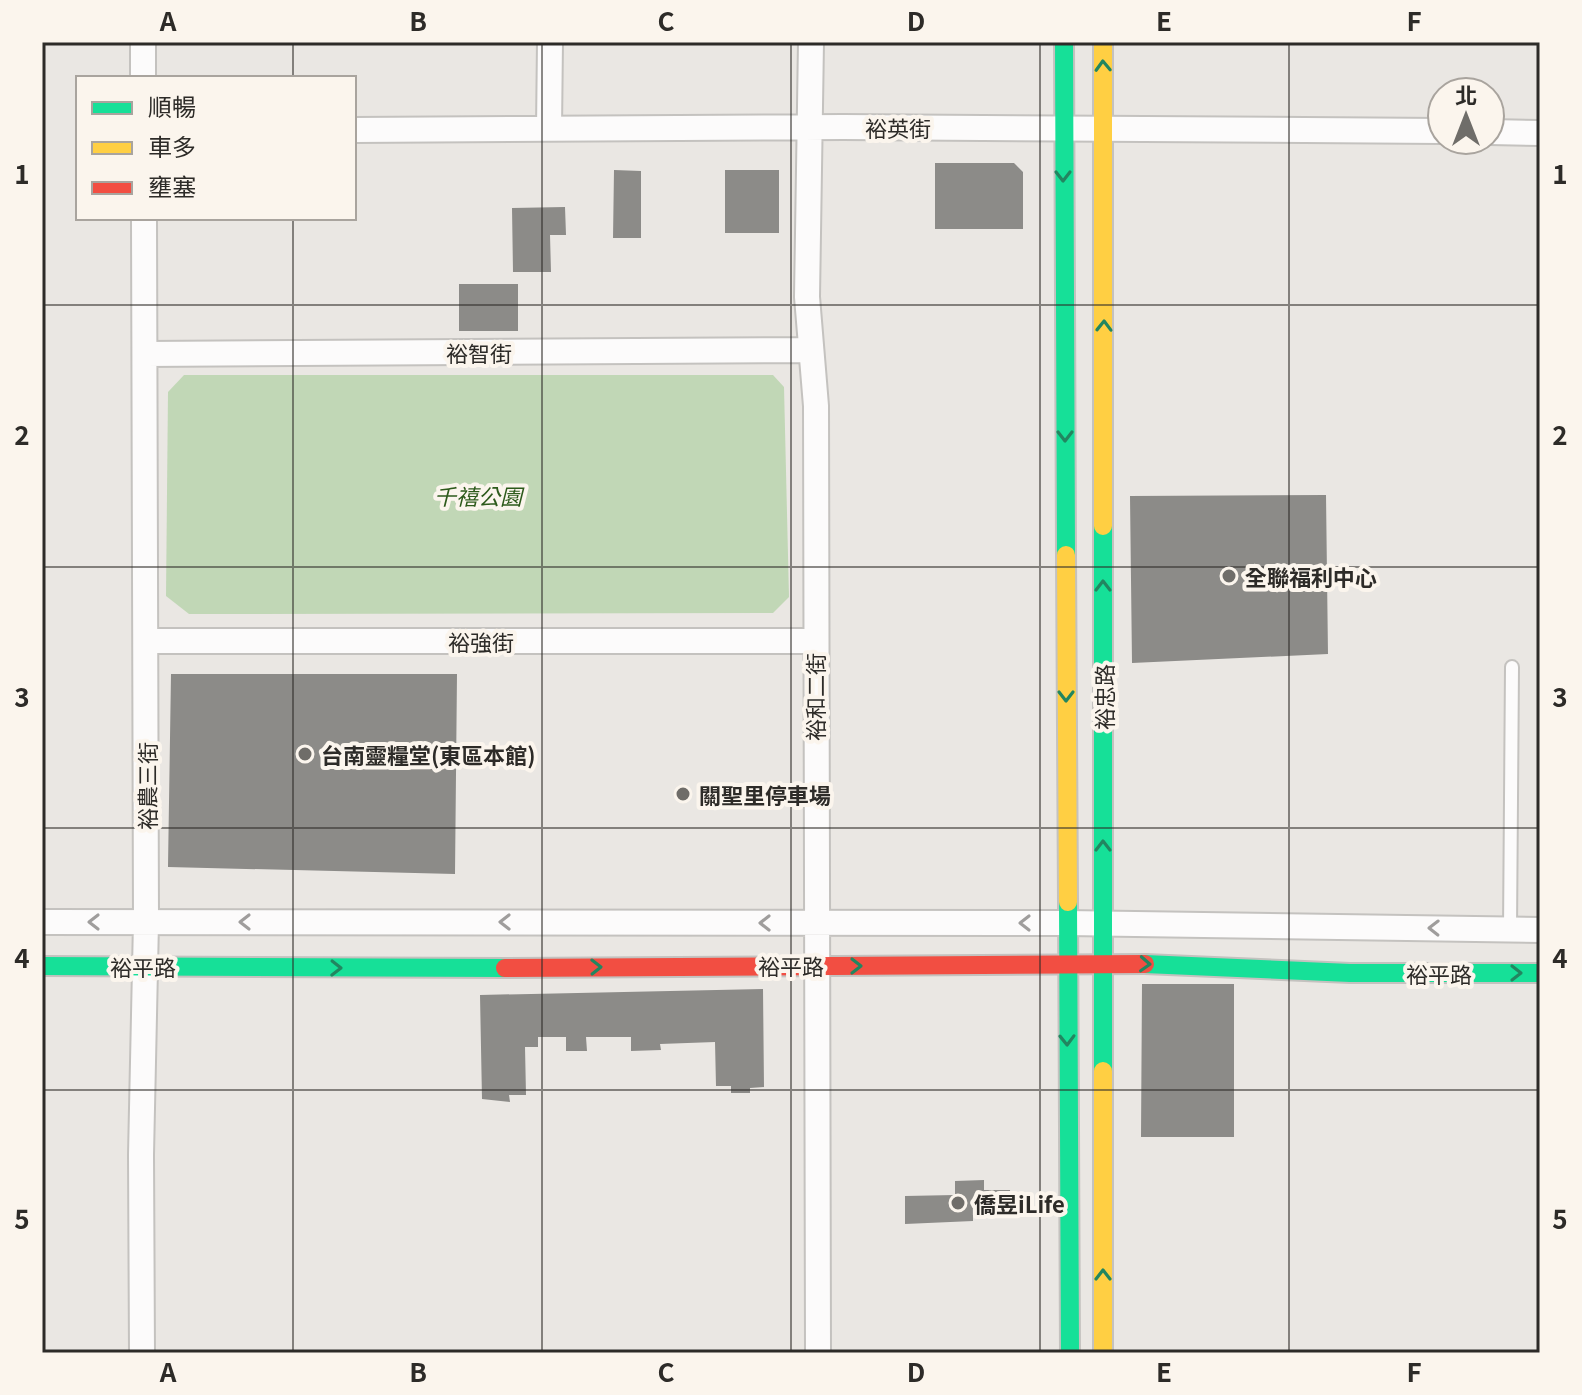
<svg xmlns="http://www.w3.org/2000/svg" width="1582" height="1395" viewBox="0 0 1582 1395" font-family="Georgia,'Noto Sans TC',serif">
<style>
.green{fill:#c1d7b6}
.building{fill:#8c8b88}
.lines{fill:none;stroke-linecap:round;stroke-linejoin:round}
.lane-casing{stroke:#c4c2bf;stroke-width:16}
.street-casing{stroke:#c4c2bf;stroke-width:28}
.fast-casing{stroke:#c4c2bf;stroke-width:22}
.slow-casing{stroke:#c4c2bf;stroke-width:22}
.jam-casing{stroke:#c4c2bf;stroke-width:22}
.lane{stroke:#fcfbfb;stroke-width:12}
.street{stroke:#fcfbfb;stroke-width:24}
.fast{stroke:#16e098;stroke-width:18}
.slow{stroke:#ffcf43;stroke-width:18}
.jam{stroke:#f24e42;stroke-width:18}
.oneway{stroke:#228660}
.oneway2{stroke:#9f9d9c}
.grid{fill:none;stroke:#2d2b28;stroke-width:2;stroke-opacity:0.55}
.poi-dot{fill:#6f6d69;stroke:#fbf5ed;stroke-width:3}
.labels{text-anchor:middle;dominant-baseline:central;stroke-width:8;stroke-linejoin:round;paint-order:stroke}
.street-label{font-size:22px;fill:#2d2b28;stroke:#fbf5ed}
.park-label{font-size:22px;font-style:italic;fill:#2d5a1b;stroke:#fbf5ed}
.poi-label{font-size:22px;font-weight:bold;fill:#2d2b28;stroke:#fbf5ed;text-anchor:start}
.neatline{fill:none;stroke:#2d2b28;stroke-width:3}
.grid-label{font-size:26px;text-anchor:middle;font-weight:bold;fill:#2d2b28}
</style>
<rect width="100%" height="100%" fill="#eae7e3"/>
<path class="green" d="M184,375H773L784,387L789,597L773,613L189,614L166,596L168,392Z"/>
<path class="building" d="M935,163H1014L1023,172V229H935Z
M614,170L641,171V238H613Z
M725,170H779V233H725Z
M565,207L566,235H550L551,272H513L512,208Z
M459,284H518V331H459Z
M1326,495L1328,654L1132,663L1130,496Z
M171,674H457L455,874L168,867Z
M1142,984H1234V1137H1141Z
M763,989L764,1087L750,1088V1093H731V1086H716L715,1042L660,1044L661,1050L631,1051V1037H586L587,1051H566V1037H538V1047H525L526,1095H509L510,1102L482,1099L480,995Z
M984,1180V1190H1010L1011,1209L973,1210V1221L905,1224V1196L955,1195V1181Z"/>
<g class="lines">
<defs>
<path id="lane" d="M1510,930L1512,667"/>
<path id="street" d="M811,42L807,297L816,406L818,1353
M143,78V42
M549,128L550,42
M354,130L843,127L1442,131
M1490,132L1540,133
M146,354L811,350
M147,641H814
M42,922L1067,923L1540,930
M142,1353L141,1155L146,922L144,218"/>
<path id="fast" d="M1064,42L1066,555
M1103,526V1071
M1068,902L1070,1353
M1145,964L1350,973H1540
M42,966L505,968"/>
<path id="slow" d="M1103,42V526
M1066,555L1068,902
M1103,1071V1353"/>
<path id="jam" d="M505,968L1145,964"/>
</defs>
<use href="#lane" class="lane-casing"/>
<use href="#street" class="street-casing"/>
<use href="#fast" class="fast-casing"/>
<use href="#slow" class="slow-casing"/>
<use href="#jam" class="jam-casing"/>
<use href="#lane" class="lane"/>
<use href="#street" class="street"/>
<use href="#fast" class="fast"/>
<use href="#slow" class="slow"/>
<use href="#jam" class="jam"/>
</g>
<defs><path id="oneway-chevron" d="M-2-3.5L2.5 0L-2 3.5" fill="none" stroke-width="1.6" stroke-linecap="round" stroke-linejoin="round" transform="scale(2)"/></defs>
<g class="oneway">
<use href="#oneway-chevron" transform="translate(1103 66) rotate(-92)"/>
<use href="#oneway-chevron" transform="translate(1063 176) rotate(90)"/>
<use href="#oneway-chevron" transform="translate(1104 326) rotate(-89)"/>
<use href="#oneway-chevron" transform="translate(1065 436) rotate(90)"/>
<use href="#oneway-chevron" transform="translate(1103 586) rotate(-90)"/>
<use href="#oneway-chevron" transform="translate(1066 696) rotate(90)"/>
<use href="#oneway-chevron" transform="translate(1103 846) rotate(-90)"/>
<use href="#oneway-chevron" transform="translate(1145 964) rotate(3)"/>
<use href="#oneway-chevron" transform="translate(856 966)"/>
<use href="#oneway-chevron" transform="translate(596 967) rotate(-1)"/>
<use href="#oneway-chevron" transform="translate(336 968) rotate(1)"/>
<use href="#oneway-chevron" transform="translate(1516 973)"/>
<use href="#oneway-chevron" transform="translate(1067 1040) rotate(89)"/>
<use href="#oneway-chevron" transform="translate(1103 1275) rotate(-90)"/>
</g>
<g class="oneway2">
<use href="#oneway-chevron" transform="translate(94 922) rotate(180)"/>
<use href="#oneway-chevron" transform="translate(245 922) rotate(-180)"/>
<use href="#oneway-chevron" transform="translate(505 922) rotate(-180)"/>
<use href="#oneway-chevron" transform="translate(765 923) rotate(-180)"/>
<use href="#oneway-chevron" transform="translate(1025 923) rotate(180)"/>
<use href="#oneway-chevron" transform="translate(1434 928) rotate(-179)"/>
</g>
<path class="grid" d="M293,42V78M542,42V1353M791,42V1353M1040,42V1353M1289,42V1353M293,218V1353M42,305H1540M42,567H1540M42,828H1540M42,1090H1540"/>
<g class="poi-dot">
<circle cx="1229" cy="576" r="8"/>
<circle cx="305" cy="754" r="8"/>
<circle cx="683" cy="794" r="8"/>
<circle cx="958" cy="1203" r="8"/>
</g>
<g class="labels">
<g class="street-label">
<text x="898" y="127">裕英街</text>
<text x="479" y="352">裕智街</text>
<text x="481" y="641">裕強街</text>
<text transform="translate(814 697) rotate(-90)">裕和二街</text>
<text transform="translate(1103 697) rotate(-90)">裕忠路</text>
<text transform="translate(146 786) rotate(-90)">裕農三街</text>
<text x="791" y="965">裕平路</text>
<text x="143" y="966">裕平路</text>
<text x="1439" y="973">裕平路</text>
</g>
<g class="park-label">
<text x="478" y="495">千禧公園</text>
</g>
<g class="poi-label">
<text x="1245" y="576">全聯福利中心</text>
<text x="321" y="754">台南靈糧堂(東區本館)</text>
<text x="699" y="794">關聖里停車場</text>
<text x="974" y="1203">僑昱iLife</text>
</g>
</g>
<rect width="1582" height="1395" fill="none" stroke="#fbf5ed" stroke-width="88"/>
<rect x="76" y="76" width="280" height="144" fill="#fbf5ed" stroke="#a9a49e" stroke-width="2"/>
<rect x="92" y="102" width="40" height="12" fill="#16e098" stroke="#a9a49e" stroke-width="2"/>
<text x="148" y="116" font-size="24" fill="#2d2b28">順暢</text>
<rect x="92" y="142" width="40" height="12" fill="#ffcf43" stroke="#a9a49e" stroke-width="2"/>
<text x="148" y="156" font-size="24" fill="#2d2b28">車多</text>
<rect x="92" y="182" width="40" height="12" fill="#f24e42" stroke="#a9a49e" stroke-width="2"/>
<text x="148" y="196" font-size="24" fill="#2d2b28">壅塞</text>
<g transform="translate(1466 116)"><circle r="38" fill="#fbf5ed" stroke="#a9a49e" stroke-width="2"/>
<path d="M0-6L14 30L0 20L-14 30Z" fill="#6f6d69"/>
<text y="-12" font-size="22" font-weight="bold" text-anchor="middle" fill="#2d2b28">北</text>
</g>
<rect x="44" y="44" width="1494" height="1307" class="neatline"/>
<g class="grid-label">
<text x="168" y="31">A</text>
<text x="418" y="31">B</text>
<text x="666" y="31">C</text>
<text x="916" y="31">D</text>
<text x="1164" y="31">E</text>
<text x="1414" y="31">F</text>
<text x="22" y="184">1</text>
<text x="1560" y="184">1</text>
<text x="22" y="445">2</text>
<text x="1560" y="445">2</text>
<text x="22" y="707">3</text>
<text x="1560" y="707">3</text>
<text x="22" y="968">4</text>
<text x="1560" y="968">4</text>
<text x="22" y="1229">5</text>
<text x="1560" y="1229">5</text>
<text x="168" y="1382">A</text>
<text x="418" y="1382">B</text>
<text x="666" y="1382">C</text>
<text x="916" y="1382">D</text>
<text x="1164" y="1382">E</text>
<text x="1414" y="1382">F</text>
</g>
</svg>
